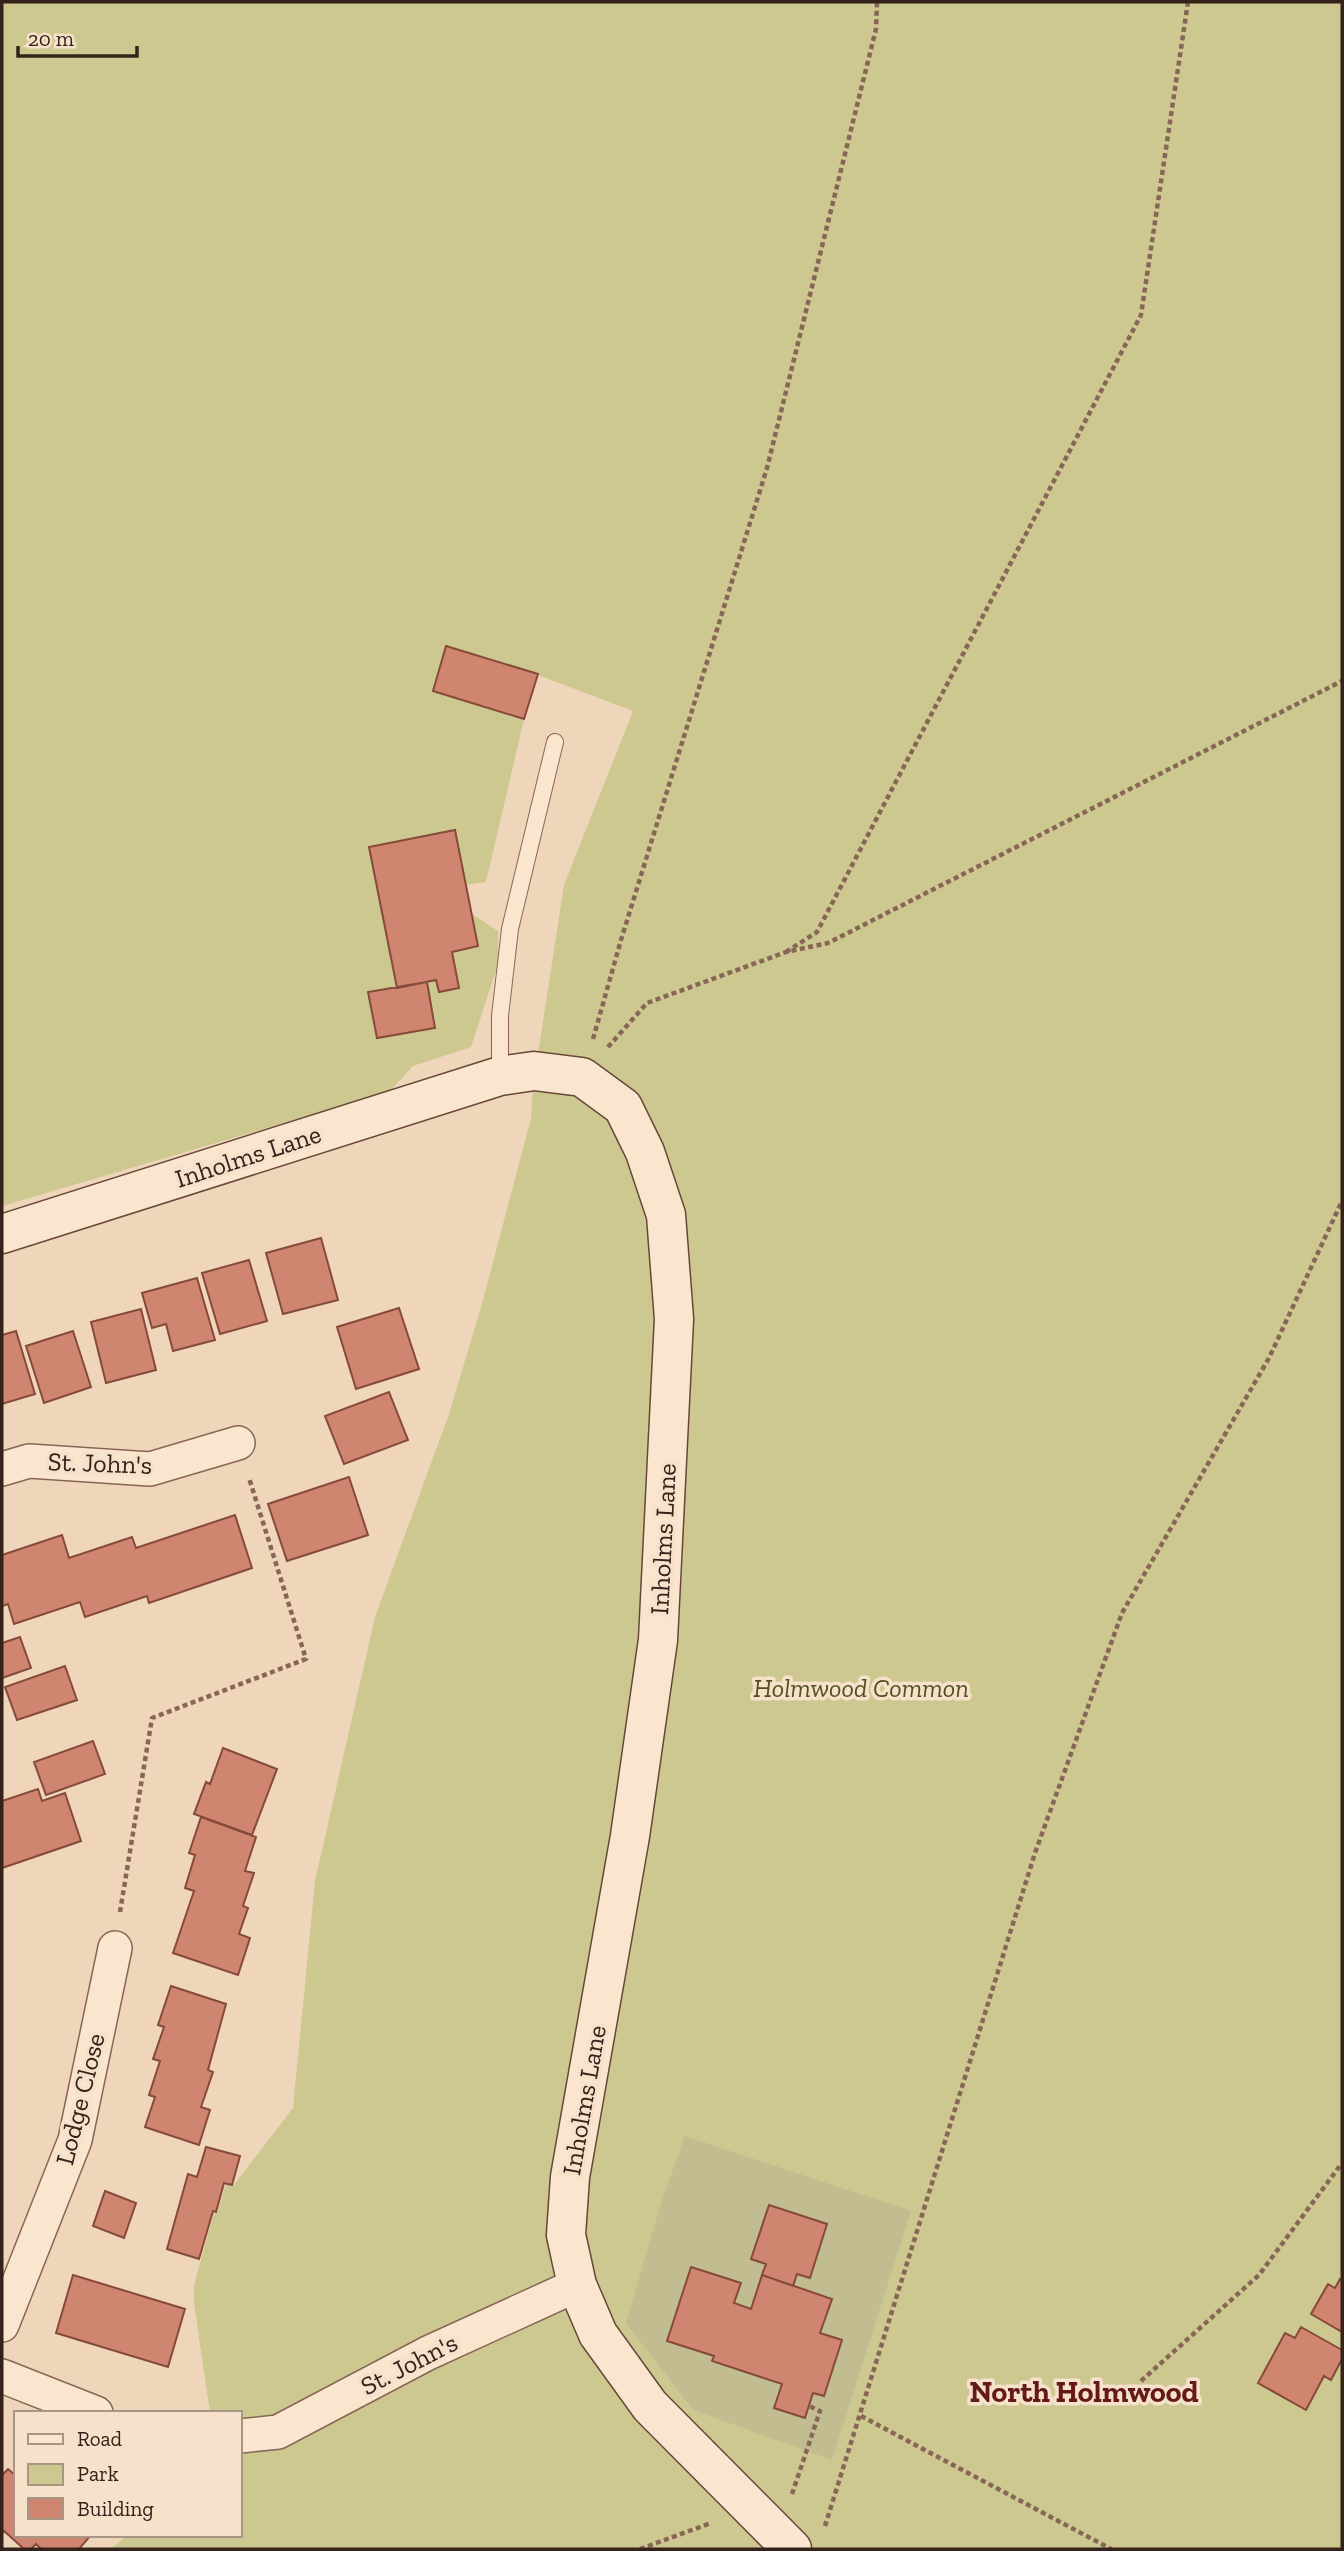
<svg xmlns="http://www.w3.org/2000/svg" width="1344" height="2551" viewBox="0 0 1344 2551" font-family="'Zilla Slab',serif">
<style>
.green{fill:#cdc890}
.cemetery{fill:#c1bd90}
.building{fill:#cf8570;stroke:#864a3a;stroke-width:2}
.lines{fill:none;stroke-linecap:round;stroke-linejoin:round}
.lane-casing{stroke:#876655;stroke-width:18}
.street-casing{stroke:#876655;stroke-width:36}
.secondary-casing{stroke:#684738;stroke-width:41}
.path{stroke:#876655;stroke-width:4.5;stroke-dasharray:5 3.5;stroke-linecap:butt}
.lane{stroke:#fae5cf;stroke-width:16}
.street{stroke:#fae5cf;stroke-width:33}
.secondary{stroke:#fae5cf;stroke-width:38}
.labels{text-anchor:middle;dominant-baseline:central;stroke-width:7;stroke-linejoin:round;paint-order:stroke}
.street-label{font-size:26px;fill:#35221a;stroke:#f6e1cb}
.park-label{font-size:26px;font-style:italic;fill:#4f5220;stroke:#f6e1cb}
.quarter-label{font-size:30px;font-weight:bold;fill:#631a18;stroke:#f6e1cb}
</style>
<rect width="100%" height="100%" fill="#efd6bb"/>
<path class="green" d="M2,2H1342V2549H111L127,2535H240V2413H210L194,2303V2285L214,2213L217,2214L226,2184L233,2186L293,2108L315,1881L375,1617L449,1414L483,1300L531,1118L533,1087L564,885L633,711L538,675L524,719L486,882L466,885L455,830L369,847L396,988L368,992L376,1038L435,1028L427,982L436,980L439,992L459,988L452,952L478,946L472,914L498,931V964L471,1047L413,1066L389,1092L2,1206Z"/>
<path class="cemetery" d="M685,2136L911,2211L832,2460L693,2410L626,2323L661,2203Z"/>
<path class="building" d="M446,646L538,674L524,719L433,691Z
M455,830L478,946L452,952L459,988L439,992L436,980L397,988L369,847Z
M427,982L435,1028L377,1038L368,992Z
M321,1238L338,1300L283,1314L266,1253Z
M249,1260L267,1321L220,1334L202,1273Z
M197,1278L215,1340L173,1351L166,1324L152,1328L142,1293Z
M399,1308L419,1369L356,1389L337,1327Z
M141,1309L156,1370L106,1383L91,1322Z
M16,1331L35,1394L2,1404V1335Z
M73,1331L91,1387L44,1403L26,1346Z
M389,1392L408,1440L344,1464L325,1416Z
M349,1477L368,1535L287,1561L268,1504Z
M235,1515L252,1568L149,1603L147,1596L85,1617L80,1602L14,1624L8,1604L2,1606V1555L62,1535L69,1558L132,1537L136,1548Z
M20,1637L31,1668L2,1678V1643Z
M65,1666L77,1700L17,1720L5,1687Z
M93,1741L105,1774L46,1795L34,1762Z
M223,1748L277,1769L252,1835L194,1814L206,1782L210,1784Z
M38,1789L42,1801L65,1793L81,1841L2,1868V1801Z
M201,1817L256,1837L245,1871L254,1873L243,1906L248,1908L239,1934L250,1938L238,1975L173,1953L194,1891L185,1888L195,1855L189,1853Z
M171,1986L226,2004L208,2070L213,2072L201,2107L210,2110L199,2145L145,2127L155,2097L149,2095L160,2061L153,2059L164,2027L158,2025Z
M206,2147L240,2156L232,2185L224,2183L216,2212L213,2211L199,2259L167,2249L188,2174L197,2177Z
M105,2191L136,2203L124,2238L93,2226Z
M769,2205L827,2224L810,2278L797,2274L793,2286L762,2275L766,2264L751,2259Z
M691,2267L741,2283L734,2303L751,2309L762,2275L832,2299L820,2333L842,2340L824,2396L813,2393L805,2418L774,2408L782,2384L712,2361L714,2356L667,2341Z
M73,2275L185,2309L168,2367L56,2333Z
M1340,2279L1342,2281V2332L1311,2314L1328,2284L1335,2288Z
M1301,2327L1342,2350V2359L1331,2380L1324,2376L1306,2410L1258,2383L1285,2333L1295,2338Z
M8,2469L16,2476V2535H91L79,2549H41L36,2544L31,2549H24L4,2531L2,2533V2475Z"/>
<g class="lines">
<defs>
<path id="lane" d="M500,1076V1016L510,929L555,742"/>
<path id="street" d="M2,1469L29,1461L150,1469L238,1443
M2,2325L75,2140L115,1948
M2,2376L96,2413
M240,2436L278,2432L428,2353L577,2285"/>
<path id="secondary" d="M2,1234L500,1076L534,1071L582,1077L623,1107L645,1152L666,1215L674,1319L658,1640L630,1836L570,2177L566,2235L577,2285L598,2334L650,2406L792,2549"/>
</defs>
<use href="#lane" class="lane-casing"/>
<use href="#street" class="street-casing"/>
<use href="#secondary" class="secondary-casing"/>
<path class="path" d="M786,952L817,932L1141,315L1188,2
M593,1039L621,940L767,468L876,29L877,2
M608,1047L647,1003L786,952L828,943L1342,681
M120,1912L152,1718L306,1659L249,1478
M1141,2381L1259,2275L1342,2163
M861,2416L1111,2549
M792,2494L820,2411L809,2406
M825,2526L1035,1853L1122,1613L1269,1358L1342,1201
M640,2549L711,2523"/>
<use href="#lane" class="lane"/>
<use href="#street" class="street"/>
<use href="#secondary" class="secondary"/>
</g>
<g class="labels">
<g class="street-label">
<text transform="translate(248 1156) rotate(-18)">Inholms Lane</text>
<text transform="translate(100 1463) rotate(2)">St. John's</text>
<text transform="translate(663 1539) rotate(-87)">Inholms Lane</text>
<text transform="translate(80 2099) rotate(-76)">Lodge Close</text>
<text transform="translate(584 2100) rotate(-80)">Inholms Lane</text>
<text transform="translate(409 2364) rotate(-27)">St. John's</text>
</g>
<g class="park-label">
<text x="861" y="1688">Holmwood Common</text>
</g>
<g class="quarter-label">
<text x="1084" y="2392">North Holmwood</text>
</g>
</g>
<rect width="1344" height="2551" fill="none" stroke="#35221a" stroke-width="7"/>
<rect x="14" y="2411" width="228" height="126" fill="#f6e1cb" stroke="#a99584" stroke-width="2"/>
<rect x="28" y="2434" width="35" height="10" fill="#fae5cf" stroke="#a99584" stroke-width="2"/>
<text x="77" y="2446" font-size="21" fill="#35221a">Road</text>
<rect x="28" y="2464" width="35" height="21" fill="#cdc890" stroke="#a99584" stroke-width="2"/>
<text x="77" y="2481" font-size="21" fill="#35221a">Park</text>
<rect x="28" y="2498" width="35" height="21" fill="#cf8570" stroke="#a99584" stroke-width="2"/>
<text x="77" y="2516" font-size="21" fill="#35221a">Building</text>
<path d="M18 46v10h119v-10" fill="none" stroke="#35221a" stroke-width="3.5"/>
<text x="28" y="46" font-size="21" fill="#35221a" stroke="#f6e1cb" stroke-width="5" paint-order="stroke">20 m</text>
</svg>
